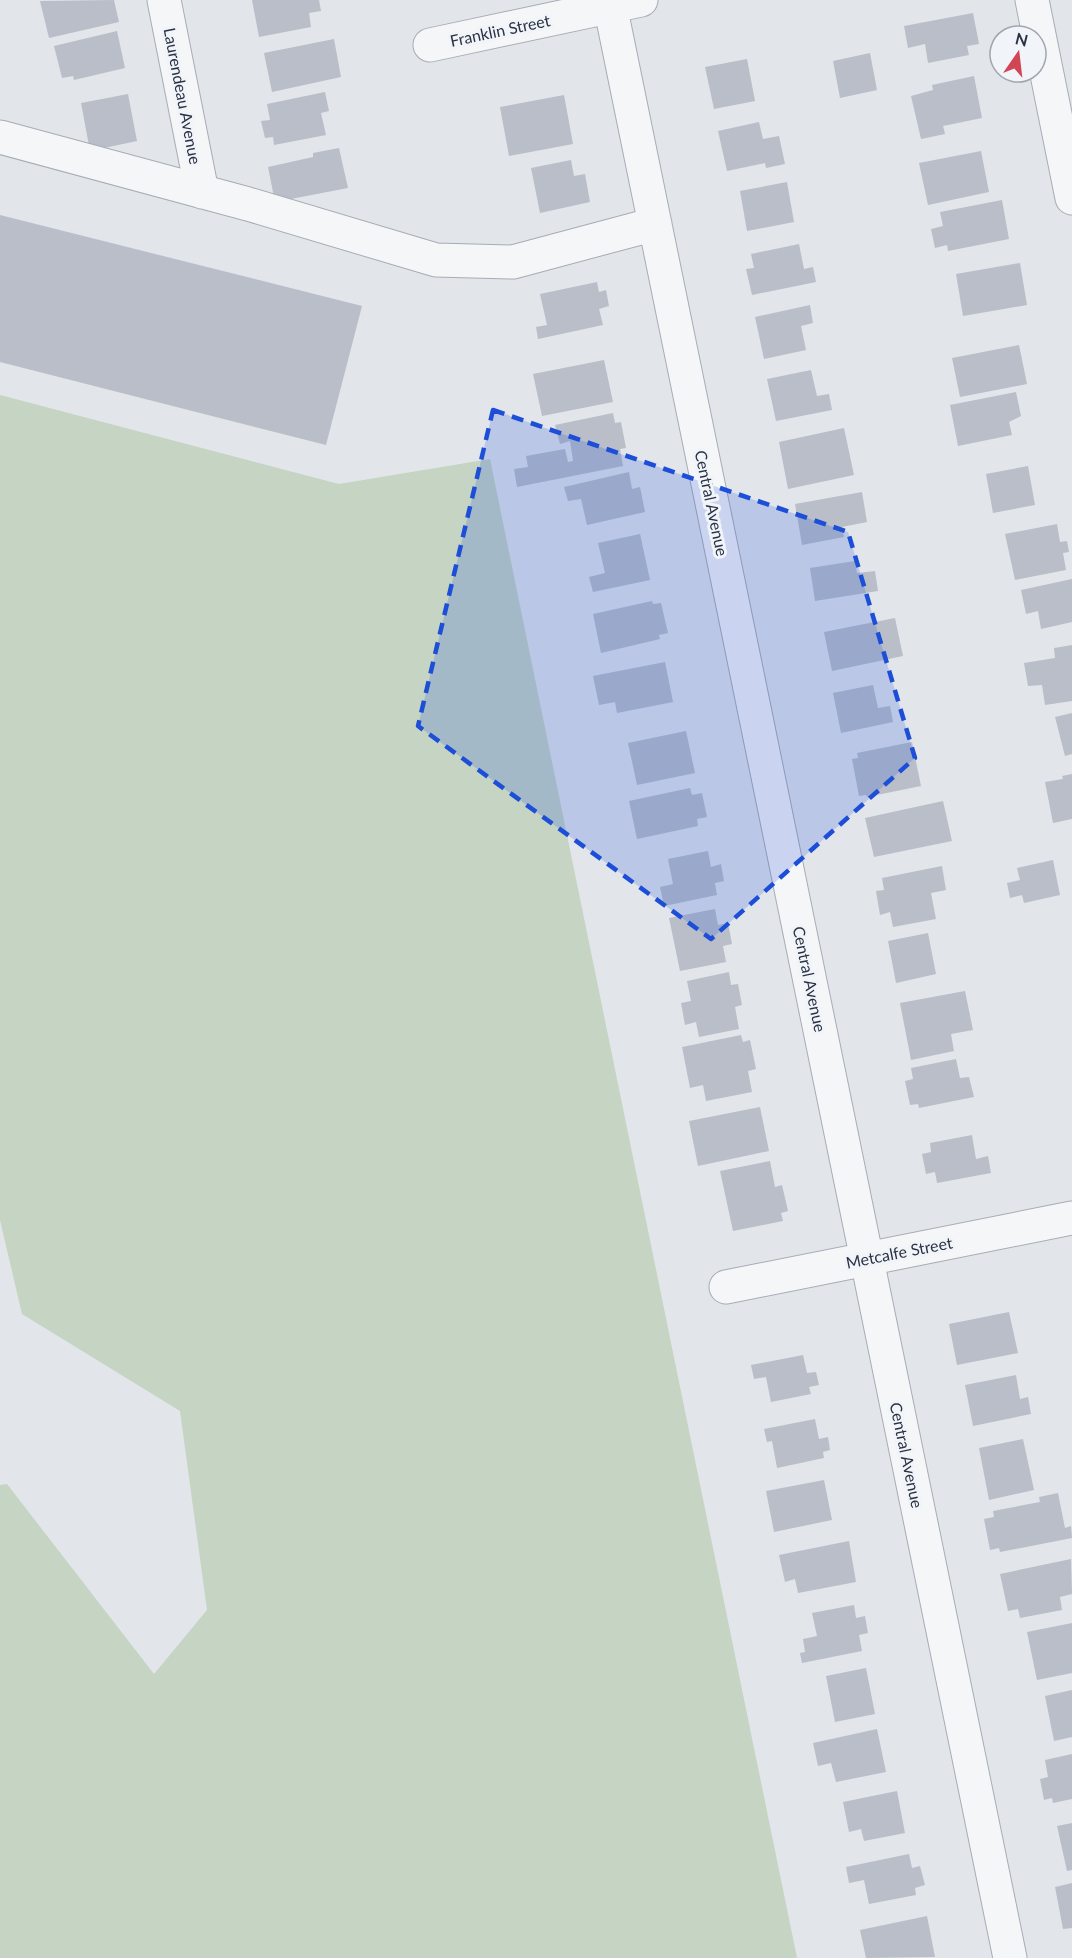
<svg xmlns="http://www.w3.org/2000/svg" width="1072" height="1958" viewBox="0 0 1072 1958" font-family="Lato,sans-serif">
<style>
.green{fill:#c6d4c3}
.building{fill:#b9bec8}
.lines{fill:none;stroke-linecap:round;stroke-linejoin:round}
.minor-casing{stroke:#a7acb5;stroke-width:35}
.minor{stroke:#f5f6f8;stroke-width:33}
.marked{fill:#1d4ed8;fill-opacity:0.2;stroke:#1d4ed8;stroke-width:4.5;stroke-dasharray:12 8;stroke-linejoin:round}
.labels{text-anchor:middle;dominant-baseline:central;stroke-width:6;stroke-linejoin:round;paint-order:stroke}
.street-label{font-size:16px;fill:#293243;stroke:#f1f4f8}
</style>
<rect width="100%" height="100%" fill="#e2e5ea"/>
<path class="green" d="M0,395L339,484L490,459L797,1958H0V1485L7,1484L154,1674L207,1610L180,1411L22,1314L0,1220Z"/>
<path class="building" d="M114,0L119,22L49,38L40,1Z
M252,0H319L321,11L309,13L311,27L259,37Z
M973,13L979,44L967,46L969,55L928,63L925,44L908,48L904,26Z
M117,31L125,68L74,80L73,76L62,78L54,46Z
M334,39L341,77L272,92L264,53Z
M870,53L877,90L840,98L833,61Z
M747,59L755,101L714,109L705,67Z
M974,76L982,118L943,126L945,134L921,139L911,96L933,90L932,85Z
M325,92L329,111L321,113L326,135L274,145L273,137L265,138L261,121L270,120L267,104Z
M128,94L137,141L90,151L81,103Z
M564,95L573,144L509,156L500,107Z
M759,122L763,139L779,136L785,164L766,168L765,163L727,171L718,131Z
M339,148L348,188L275,202L268,167L313,157V153Z
M981,151L989,192L928,205L919,163Z
M571,160L574,176L585,174L590,202L540,213L531,168Z
M787,182L794,222L747,231L740,191Z
M1002,200L1009,239L948,251L947,245L935,248L931,229L943,226L940,212Z
M0,215L362,306L326,445L0,362Z
M799,244L804,269L813,267L816,282L752,295L746,269L754,268L751,254Z
M1020,263L1027,305L963,316L956,274Z
M597,282L599,292L606,290L609,306L599,309L603,325L538,339L536,327L547,325L540,294Z
M810,305L813,323L801,326L806,350L764,359L755,317Z
M1019,345L1027,384L960,397L952,358Z
M604,360L613,402L542,416L533,374Z
M811,370L817,396L829,394L832,410L776,421L767,379Z
M1016,392L1021,416L1009,422L1012,435L958,446L950,405Z
M613,413L615,423L621,422L626,448L620,449L623,466L517,487L514,469L528,467L526,456L565,449L568,462L573,461L570,441L560,444L555,425Z
M844,428L854,475L788,489L779,442Z
M1028,466L1035,505L993,513L986,474Z
M629,472L632,489L640,487L645,512L587,525L581,499L568,501L564,487Z
M862,492L867,522L842,527L844,537L802,545L795,504Z
M1057,524L1060,542L1067,541L1069,552L1063,553L1066,570L1015,580L1005,534Z
M640,534L650,580L593,592L589,577L605,573L598,543Z
M855,561L857,573L875,571L878,591L815,601L810,568Z
M1072,579V622L1041,629L1038,611L1026,614L1021,590Z
M652,601L653,604L661,603L668,633L659,635L660,639L601,653L593,614Z
M895,618L903,656L832,671L824,632Z
M1072,645V701L1045,705L1042,685L1028,686L1024,663L1055,658L1054,648Z
M665,662L673,702L617,713L615,702L599,705L593,676Z
M873,685L878,708L890,706L893,722L841,733L833,693Z
M1072,713V754L1065,756L1055,717Z
M686,731L695,773L637,785L628,743Z
M912,742L921,786L867,797L866,795L859,796L852,759L858,758L857,753Z
M1072,774V819L1053,823L1045,782L1063,779L1062,776Z
M690,788L692,795L702,793L707,817L697,819L698,826L637,839L629,801Z
M943,801L952,841L874,857L865,818Z
M708,851L711,867L721,864L724,881L715,883L717,895L664,906L660,887L673,884L668,859Z
M1053,860L1060,895L1024,903L1022,895L1010,898L1007,883L1020,880L1017,868Z
M942,866L946,890L931,893L936,919L893,927L890,912L880,915L876,891L884,890L882,878Z
M715,909L718,925L728,923L732,944L723,946L726,962L680,971L669,918Z
M928,933L936,974L896,983L888,941Z
M729,972L731,985L738,984L742,1005L735,1007L739,1029L699,1037L696,1022L685,1025L681,1003L691,1001L687,981Z
M965,991L973,1030L951,1034L954,1051L911,1060L900,1003Z
M741,1035L743,1042L750,1040L756,1069L748,1071L752,1092L706,1101L703,1085L690,1088L682,1047Z
M956,1059L960,1078L969,1077L974,1097L919,1108L918,1104L910,1105L905,1081L913,1079L911,1068Z
M760,1107L769,1151L698,1166L689,1121Z
M972,1135L976,1159L988,1156L991,1173L937,1183L935,1172L926,1174L922,1154L931,1152L930,1143Z
M770,1161L775,1187L782,1185L788,1211L781,1213L783,1221L733,1231L720,1171Z
M1009,1312L1018,1353L957,1365L949,1324Z
M803,1355L807,1373L816,1372L819,1385L809,1387L811,1394L771,1402L766,1377L754,1379L751,1365Z
M1016,1375L1020,1399L1028,1397L1031,1414L973,1426L965,1385Z
M815,1419L819,1439L828,1437L830,1450L823,1452L824,1458L777,1468L772,1441L767,1442L764,1429Z
M1023,1439L1034,1490L989,1500L979,1448Z
M824,1480L832,1520L774,1532L766,1491Z
M1058,1493L1065,1528L1071,1526L1072,1538L1000,1552L999,1548L990,1550L984,1519L994,1517L993,1511L1040,1502L1039,1497Z
M849,1541L856,1582L798,1593L795,1579L785,1582L779,1555Z
M1071,1559L1072,1594L1060,1597L1062,1610L1020,1618L1018,1609L1008,1611L1000,1574Z
M854,1605L856,1618L865,1616L868,1633L859,1635L862,1651L802,1663L800,1653L805,1652L803,1639L817,1636L812,1613Z
M1072,1623V1673L1037,1680L1027,1632Z
M866,1668L875,1714L835,1722L826,1676Z
M1072,1690V1737L1054,1741L1045,1696Z
M877,1729L886,1772L836,1782L831,1763L818,1766L813,1743Z
M1072,1754V1799L1053,1803L1052,1798L1044,1800L1040,1779L1048,1777L1045,1760Z
M897,1791L905,1833L864,1841L861,1829L849,1832L843,1802Z
M1072,1823V1870L1067,1871L1057,1826Z
M909,1854L912,1868L920,1866L925,1885L915,1888L916,1895L869,1904L864,1880L849,1883L846,1867Z
M1072,1883V1928L1063,1929L1055,1887Z
M927,1916L935,1957L866,1958L860,1930Z"/>
<g class="lines">
<defs>
<path id="minor" d="M164,0L202,192
M609,0L1010,1958
M1032,0L1072,198
M430,45L641,0
M0,137L248,204L436,260L513,262L655,224
M726,1287L1072,1218"/>
</defs>
<use href="#minor" class="minor-casing"/>
<use href="#minor" class="minor"/>
</g>
<path class="marked" d="M493,410L848,532L915,758L711,939L418,726Z"/>
<g class="labels">
<g class="street-label">
<text transform="translate(500 30) rotate(-12)">Franklin Street</text>
<text transform="translate(183 96) rotate(79)">Laurendeau Avenue</text>
<text transform="translate(712 503) rotate(78)">Central Avenue</text>
<text transform="translate(810 979) rotate(78)">Central Avenue</text>
<text transform="translate(899 1252) rotate(-11)">Metcalfe Street</text>
<text transform="translate(907 1455) rotate(78)">Central Avenue</text>
</g>
</g>
<g transform="translate(1018 54) rotate(14)"><circle r="28" fill="#f1f4f8" stroke="#a1a6b0" stroke-width="1.5"/>
<path d="M0-4.5L10 22L0 15L-10 22Z" fill="#d14555"/>
<text y="-9" font-size="16" font-weight="bold" text-anchor="middle" fill="#293243">N</text>
</g>
</svg>
